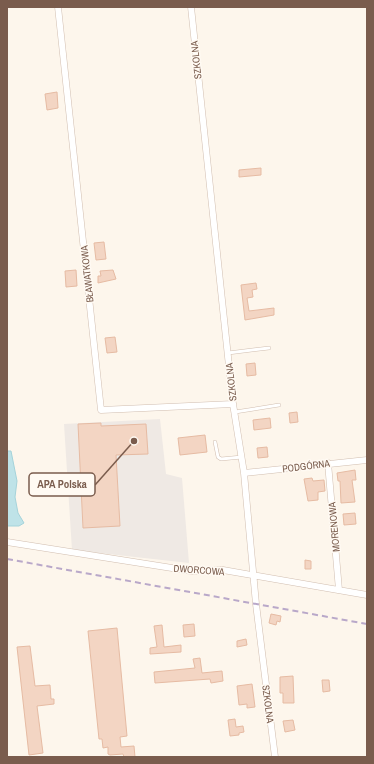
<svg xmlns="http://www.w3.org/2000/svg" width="374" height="764" viewBox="0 0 374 764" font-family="'Archivo Narrow',sans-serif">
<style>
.industrial{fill:#efe9e4}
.water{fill:#bfe3e8;stroke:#a5d3da}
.building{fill:#f3d5c3;stroke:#e6bba3}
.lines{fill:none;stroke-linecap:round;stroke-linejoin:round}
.lane-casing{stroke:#d1beb0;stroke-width:4}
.street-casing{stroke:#d1beb0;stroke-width:7}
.lane{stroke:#fff;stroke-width:3}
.street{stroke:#fff;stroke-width:6}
.rail{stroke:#b9a8c9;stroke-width:2;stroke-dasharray:6 4;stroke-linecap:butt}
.labels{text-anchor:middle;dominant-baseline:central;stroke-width:3;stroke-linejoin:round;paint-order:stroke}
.street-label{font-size:10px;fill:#7a5c4d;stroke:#fffaf3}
.leader{fill:none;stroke:#7a5c4d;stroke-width:1.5}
.callout-dot{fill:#7a5c4d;stroke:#fffaf3;stroke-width:1.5}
.callout{fill:#fffaf3;stroke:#7a5c4d;stroke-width:1.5}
.callout-label{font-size:11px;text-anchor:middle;font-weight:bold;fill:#7a5c4d}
</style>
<rect width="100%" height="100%" fill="#fdf6ec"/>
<path class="industrial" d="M160,419L166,474L182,478L189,563L72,550L64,424Z"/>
<path class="water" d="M7,451H11L17,481L15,497L18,513L24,523L19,526H7Z"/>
<path class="building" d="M57,92L58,108L47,110L45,94Z
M261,168V175L239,177V170Z
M104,242L106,259L96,260L94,243Z
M76,270L77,286L66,287L65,271Z
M113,270L116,279L98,283V276H101L100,271Z
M256,283L257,289L252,290L253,297L247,298L249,311L274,308V315L245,320L241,285Z
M115,337L117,352L107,353L105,338Z
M255,363L256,375L247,376L246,364Z
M297,412L298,422L290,423L289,413Z
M270,418L271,428L254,430L253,420Z
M101,423V426L146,424L148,454L116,455L120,526L83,528L78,424Z
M205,435L207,452L180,455L178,438Z
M267,447L268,457L258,458L257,448Z
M355,470L356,480H352L355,502L341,503L340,481H338L337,473Z
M312,478L313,481L324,480L325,491L318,492V500L308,501L304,479Z
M355,513L356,524L344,525L343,514Z
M305,560L311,561V569H305Z
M271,614L281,616L280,622L277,621L276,625L269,623Z
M194,624L195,636L184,637L183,625Z
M162,625L164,647L181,645V652L150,654V648L157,647L154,626Z
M117,628L127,736L120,737L121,747L134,746L135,757H124L123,754L110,755L108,754V747L103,748L102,739H99L88,631Z
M246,639L247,645L237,647V641Z
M30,646L35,686L50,685L51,699H54V704L37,706L43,753L29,755L17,647Z
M200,658L202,673L222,671L223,681L211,683L210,679L155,683L154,672L195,668L193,659Z
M293,676L294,703H283V693H280V677Z
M322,680H329L330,691L323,692Z
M252,684L255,707L247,708V704L239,705L237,686Z
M235,719L236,727L243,726L244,732L239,733V735L230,736L228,720Z
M293,720L295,730L285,732L283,721Z"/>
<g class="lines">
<defs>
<path id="lane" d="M228,353L269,348
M235,412L279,405
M215,442L218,457L221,459L242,457"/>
<path id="street" d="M58,7L101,410L233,404
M191,7L233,404L244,473L256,604L275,757
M328,463L339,590
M244,473L367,460
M7,542L191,571L223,570L367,595"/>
</defs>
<use href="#lane" class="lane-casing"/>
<use href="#street" class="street-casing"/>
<use href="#lane" class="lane"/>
<use href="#street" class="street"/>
<path class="rail" d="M7,559L367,624"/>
</g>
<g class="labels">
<g class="street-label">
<text transform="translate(196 60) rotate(-96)">SZKOLNA</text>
<text transform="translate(87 274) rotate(-96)">BŁAWATKOWA</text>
<text transform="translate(231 382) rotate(-96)">SZKOLNA</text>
<text transform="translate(306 466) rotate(-7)">PODGÓRNA</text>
<text transform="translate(334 527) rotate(-95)">MORENOWA</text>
<text transform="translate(199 570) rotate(4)">DWORCOWA</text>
<text transform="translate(268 704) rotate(83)">SZKOLNA</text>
</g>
</g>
<path class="leader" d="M134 441L95 485"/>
<circle class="callout-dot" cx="134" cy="441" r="4"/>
<rect class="callout" x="29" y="473" width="66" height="23" rx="4"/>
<g class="callout-label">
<text x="62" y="488">APA Polska</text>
</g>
<rect width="374" height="764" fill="none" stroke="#7a5c4d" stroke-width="16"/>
</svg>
